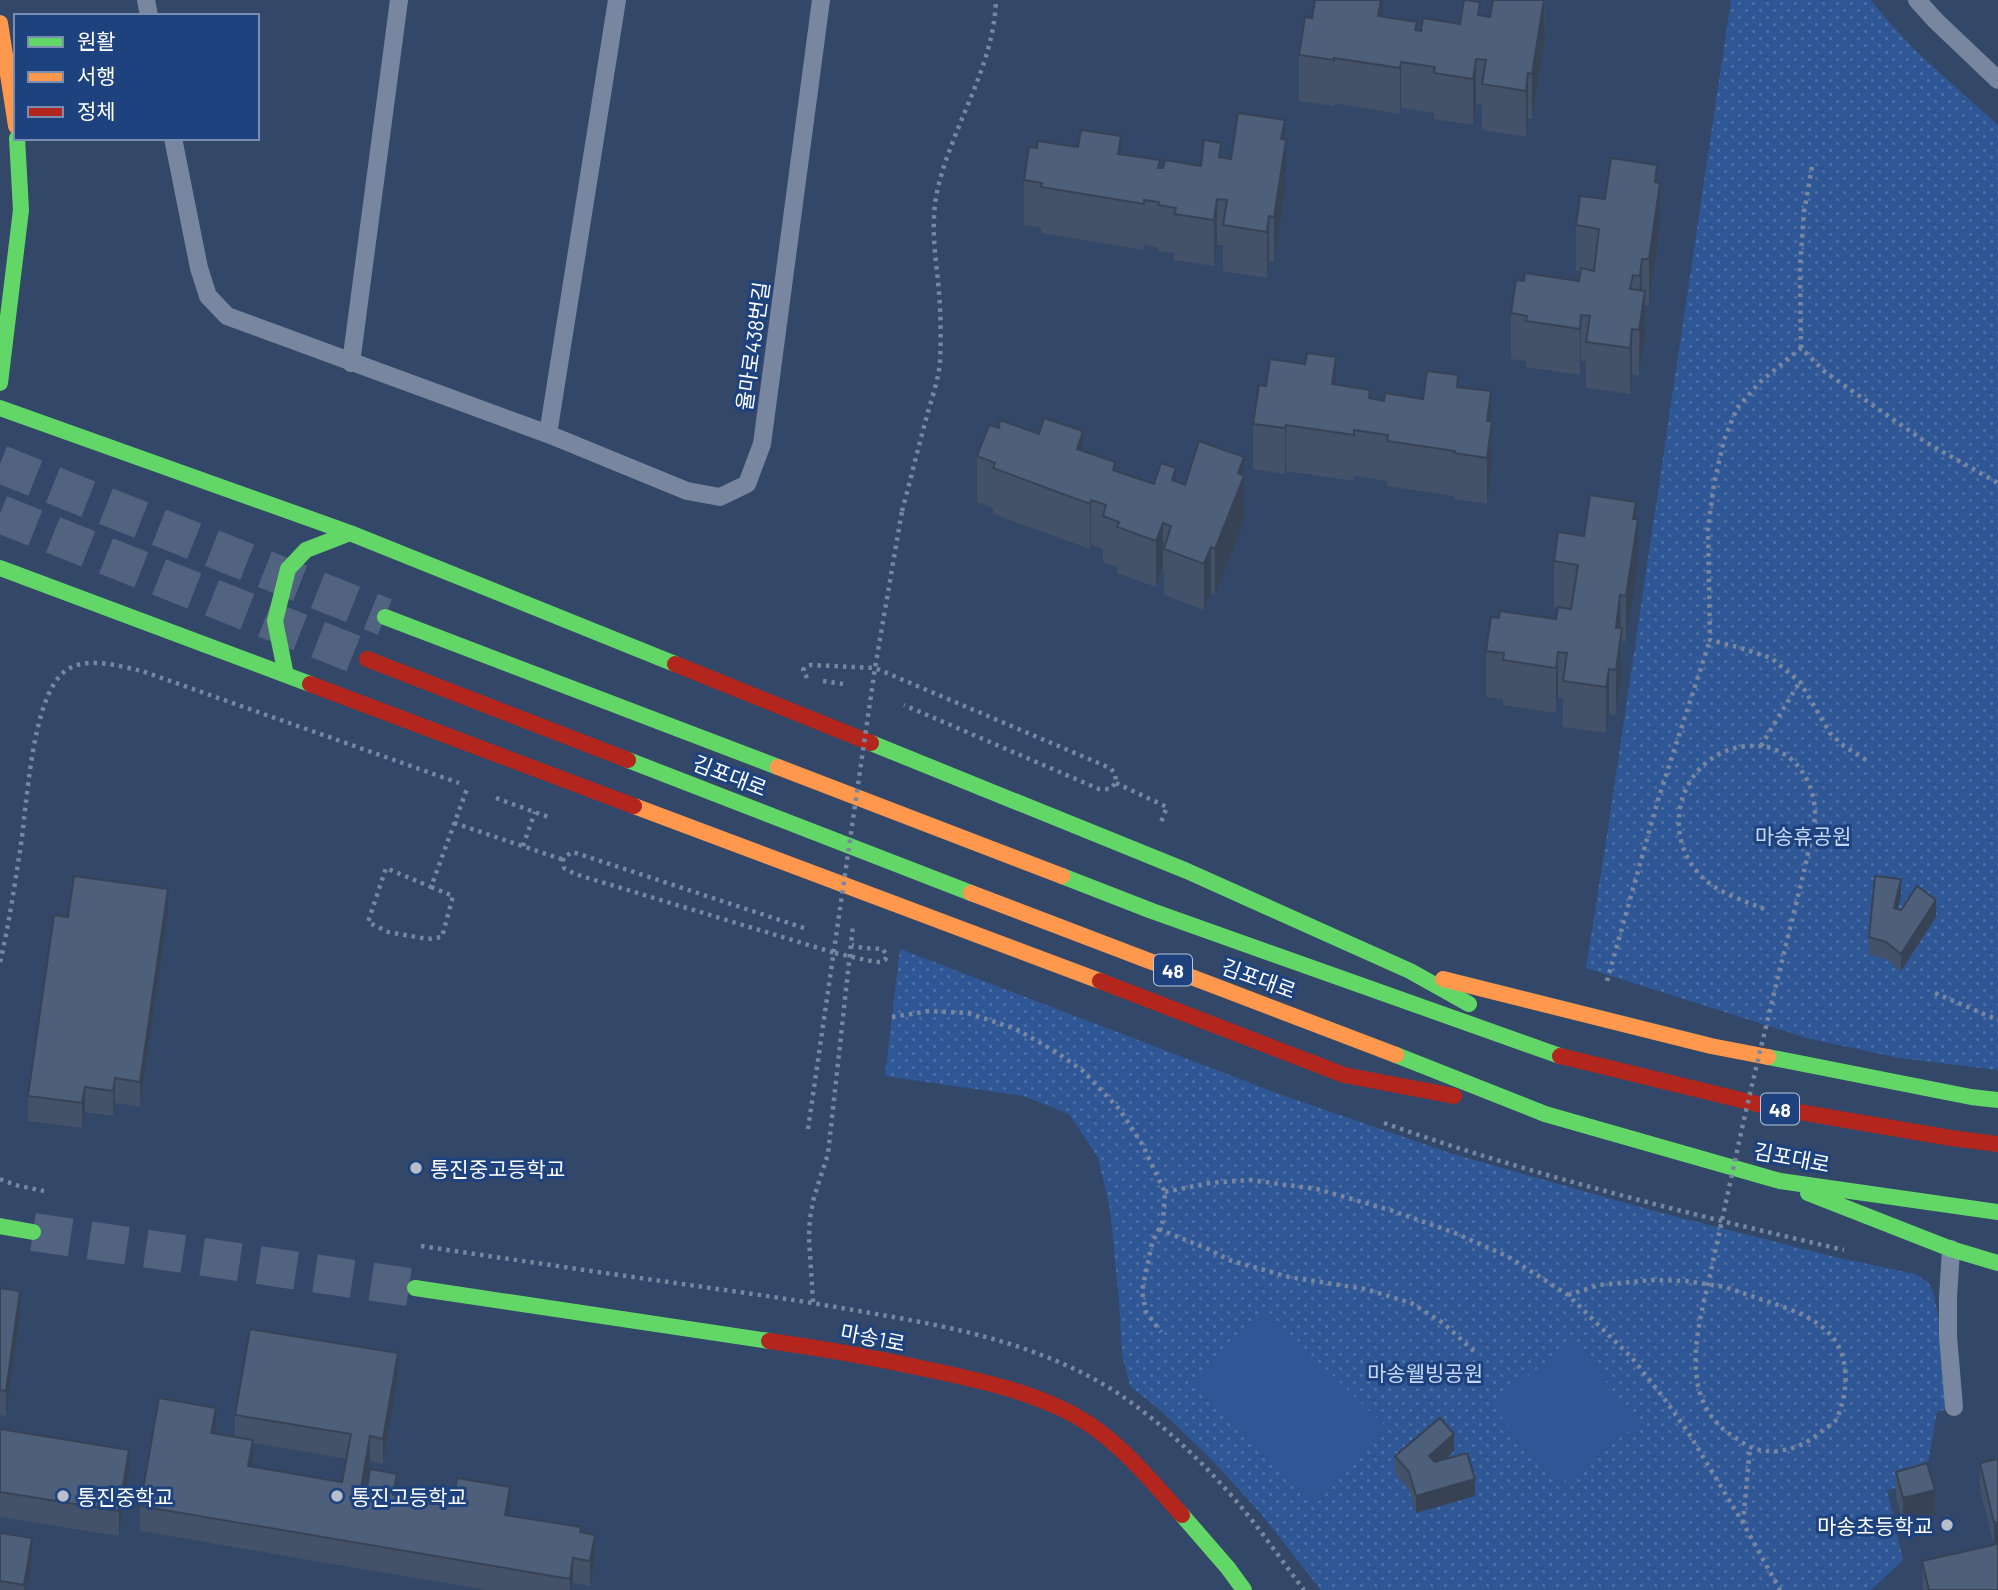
<svg xmlns="http://www.w3.org/2000/svg" width="1998" height="1590" viewBox="0 0 1998 1590" font-family="Barlow,'Noto Sans KR',sans-serif">
<style>
.grass{fill:url(#grass-dots)}
.pitch{fill:#305795}
.lines{fill:none;stroke-linecap:round;stroke-linejoin:round}
.secondary-tunnel{stroke:#52637f;stroke-width:38;stroke-dasharray:38 19;stroke-linecap:butt}
.primary-tunnel{stroke:#52637f;stroke-width:38;stroke-dasharray:38 19;stroke-linecap:butt}
.path{stroke:#78879f;stroke-width:4.5;stroke-dasharray:3.5 5;stroke-linecap:butt}
.lane{stroke:#78879f;stroke-width:18}
.fast{stroke:#63d668;stroke-width:16}
.slow{stroke:#ff974d;stroke-width:16}
.jam{stroke:#b3261e;stroke-width:16}
.path-bridge{stroke:#78879f;stroke-width:4.5;stroke-dasharray:3.5 5;stroke-linecap:butt}
.wall{fill:#435269;fill-rule:evenodd}
.shaded-wall{fill:#374255}
.building{fill:#4e5f7a;stroke:#374255;stroke-width:2}
.poi-dot{fill:#b8bfca;stroke:#1d427e;stroke-width:2.5}
.labels{text-anchor:middle;dominant-baseline:central;stroke-width:6;stroke-linejoin:round;paint-order:stroke}
.shield{fill:#1d427e;stroke:#bbc6d8;stroke-width:2}
.shield-label{font-size:19px;font-weight:bold;fill:#fff}
.street-label{font-size:21px;fill:#fff;stroke:#1d427e}
.park-label{font-size:21px;fill:#c4d8f6;stroke:#1d427e}
.poi-label{font-size:21px;fill:#fff;stroke:#1d427e;text-anchor:start}
</style>
<defs>
<pattern id="grass-dots" width="8" height="8" patternUnits="userSpaceOnUse" patternTransform="scale(1.75)"><rect width="8" height="8" fill="#305795"/><path d="M2 2h.1M6 6h.1" fill="none" stroke="#4f70a5" stroke-width="1.8" stroke-linecap="round"/></pattern>
</defs>
<rect width="100%" height="100%" fill="#334768"/>
<path class="grass" d="M1731,0H1871C1907,47 1954,85 1998,125V1070L1899,1058L1807,1038L1586,968L1607,835Z
M900,949L1279,1094L1453,1154L1654,1211L1839,1258L1915,1274L1928,1282L1934,1295L1939,1322L1947,1410L1937,1411L1925,1481L1887,1490L1903,1560L1871,1590H1321L1262,1515L1213,1461L1160,1410L1130,1386L1122,1353L1119,1301L1110,1209L1098,1157L1069,1114L1024,1096L885,1076Z"/>
<path class="pitch" d="M1264,1309L1388,1429L1316,1504L1191,1384Z
M1573,1340L1639,1423L1557,1487L1492,1405Z"/>
<g class="lines">
<path class="secondary-tunnel" d="M33,1232L415,1288"/>
<path class="primary-tunnel" d="M0,464L385,617
M0,514L367,659"/>
<path class="path" d="M1801,348L1800,267L1804,212L1812,167
M902,511C910,482 917,452 925,423C930,403 938,383 940,362C941,339 941,315 939,292C936,258 930,227 937,192C951,127 994,68 996,0
M807,678L803,670L806,666L811,665L875,668L1110,768L1115,773L1116,783L1110,789H1099L904,705
M823,681L843,684
M1761,746L1799,683
M1866,760L1844,746L1830,733L1800,682L1771,658L1741,648L1710,640L1708,529L1714,484L1724,440L1737,408L1760,382L1801,348L1825,372L1927,443L1998,483
M1116,783L1167,807L1161,822
M496,798L551,818
M454,823L564,860
M523,846L535,812
M431,887L453,896L442,937L428,939L388,932L368,922L386,868L431,887L468,786
M804,928L579,854L572,852L563,858L564,868L575,874L835,953
M0,962C9,925 14,888 20,851C27,808 31,699 64,672C85,655 118,666 142,671L459,783
M1607,981L1658,800L1710,640
M1935,993L1998,1020
M892,1017L929,1011L968,1013L1016,1029L1056,1052L1083,1071L1120,1110L1142,1144L1165,1192L1163,1221L1152,1243L1142,1291L1146,1312L1161,1332
M1384,1123C1534,1176 1689,1214 1844,1250
M0,1179L15,1185L44,1191
M1165,1192L1210,1183L1250,1180L1317,1189L1390,1210L1455,1233L1507,1256L1568,1295L1632,1358L1663,1397L1688,1432L1743,1523L1780,1590
M1159,1229L1210,1250L1229,1260L1289,1277L1365,1289L1411,1303L1443,1323L1477,1354
M421,1246C523,1261 624,1276 725,1290C776,1297 826,1305 876,1314C959,1328 1044,1346 1116,1392C1161,1422 1202,1461 1237,1502C1261,1530 1282,1561 1304,1590
M1568,1295L1599,1285L1653,1280L1686,1281L1725,1287L1769,1302
M813,1302L809,1238L810,1218L814,1197L828,1154L853,926
M1743,1523L1750,1447"/>
<path class="lane" d="M146,0L149,16
M1917,0L1935,20L1998,80
M173,138L199,268L208,296L227,316L548,434L687,491L720,497L747,484L762,444L821,0
M351,363L399,0
M548,434L617,0
M1951,1249L1948,1298V1336L1954,1407"/>
<path class="fast" d="M0,383L21,210L17,138
M0,408L350,533L675,664
M0,568L310,684
M385,617L778,767
M286,675L275,621L288,569L306,550L350,533
M871,743L1187,871L1410,971L1469,1004
M628,760L971,893
M1062,876L1152,911L1560,1056
M1396,1055L1545,1114L1780,1181L1998,1212
M1768,1057L1971,1097L1998,1100
M1808,1193L1951,1249L1998,1263
M0,1226L33,1232
M415,1288L769,1341
M1182,1515L1228,1568L1244,1590"/>
<path class="slow" d="M0,23L16,126
M778,767L1062,876
M634,806L1100,981
M971,893L1396,1055
M1443,979L1711,1046L1768,1057"/>
<path class="jam" d="M367,659L628,760
M675,664L871,743
M310,684L634,806
M1100,981L1344,1075L1454,1096
M1560,1056L1770,1107L1951,1138L1998,1144
M769,1341C820,1348 871,1357 921,1368C978,1380 1049,1394 1096,1429C1129,1453 1155,1485 1182,1515"/>
<path class="path-bridge" d="M1764,909C1743,900 1718,893 1702,877C1652,827 1688,741 1760,746C1794,749 1815,782 1815,814C1815,822 1812,831 1811,839C1806,863 1801,885 1795,908C1778,977 1761,1046 1745,1115C1734,1165 1723,1215 1712,1266C1704,1304 1690,1347 1698,1386C1703,1408 1715,1425 1734,1437C1739,1440 1745,1445 1750,1447C1775,1457 1803,1448 1822,1431C1826,1428 1833,1424 1837,1419C1837,1418 1841,1408 1841,1407C1850,1378 1847,1345 1821,1326C1806,1314 1786,1308 1769,1302
M835,953L875,962H881L885,960L887,956L883,949L863,948L852,945
M808,1129L875,668L902,511"/>
</g>
<path class="wall" d="M1383,0V17L1417,31H1421L1460,24L1480,15L1490,17L1545,0V41L1532,119H1528L1526,137L1482,130V105L1476,104L1473,125L1434,119V113L1401,108L1400,114L1334,103V106L1299,101V55L1312,18Z
M1285,140L1286,186L1274,262L1269,261L1267,278L1223,271V245H1217L1214,266L1174,260V253L1158,251V248L1144,245V250L1041,233V228L1024,225V180L1121,154L1160,168L1201,166L1221,157L1231,159Z
M1657,182L1660,228L1649,305H1645V337L1639,376L1632,375L1630,394L1586,388V361H1581L1580,375L1526,367V361L1511,359V313L1524,281H1579L1580,272L1576,271V225L1605,199Z
M1336,385L1370,399L1384,401L1423,399L1458,387L1491,421L1492,467L1487,504L1454,499V496L1387,486V481L1354,476V481L1286,471L1285,474L1253,469V424L1266,386Z
M1083,451L1115,471L1154,484L1176,482L1185,485L1244,457V522L1215,595L1211,593L1204,610L1164,595V569L1156,587L1117,573V567L1103,562V549L1091,545L1090,549L993,514V508L977,502V456Z
M1636,519L1638,565L1626,642L1622,641V674L1616,715L1609,714L1606,733L1563,727V698H1558L1556,713L1503,705V699L1486,697V651L1499,618L1556,619L1558,608L1554,607V561L1584,536Z
M1901,896L1898,909L1936,917L1901,971L1886,959L1869,954V937Z
M168,914L140,1107L115,1103L113,1116L85,1112L82,1128L28,1121V1096L68,917Z
M0,1288L20,1316L6,1416L0,1415Z
M398,1378L383,1464L370,1461L365,1488L397,1495L510,1512L509,1515L581,1533L595,1560L590,1586L573,1583L572,1590H486L140,1531V1506L215,1434L235,1437V1415ZM253,1443L347,1459L342,1482L252,1467Z
M0,1429L129,1475L119,1536L0,1517Z
M1454,1451L1444,1460L1475,1496L1416,1513L1409,1489L1395,1473V1456Z
M1998,1459V1590H1923L1922,1561L1994,1545L1980,1488V1463Z
M1896,1472L1935,1515L1903,1524L1896,1497Z
M0,1533L32,1564L27,1590H0Z"/>
<path class="shaded-wall" d="M1381,0H1383V34L1378,16Z
M1544,0L1545,41L1532,119V74Z
M1476,59V104L1473,125V79Z
M1401,62V108L1400,114V68Z
M1528,73V119L1526,137V91Z
M1285,120V150L1286,140V186L1274,262V217L1281,139Z
M1121,136V182L1118,154Z
M1657,165V200L1660,183V228L1649,305V259L1655,182Z
M1217,199V245L1214,266V220Z
M1269,216V261L1267,278V232Z
M1642,259V305L1645,291V337L1639,376L1640,276Z
M1581,315V361L1580,375V329Z
M1632,329V375L1630,394V348Z
M1336,357V403L1332,384Z
M1491,391L1492,467L1487,504V421Z
M1286,425V471L1285,474V428Z
M1083,431V477L1077,449Z
M1244,457V522L1215,595V549L1238,473Z
M1176,468V514L1172,480Z
M1091,500V545L1090,549V504Z
M1636,502V534L1638,519V565L1626,642V596L1633,519Z
M1163,523V568L1156,587V541Z
M1211,547V593L1204,610V564Z
M1620,595L1622,674L1616,715V628Z
M1558,652V698L1556,713V668Z
M1609,669V714L1606,733V687Z
M1901,879V896L1894,925V908Z
M168,889V914L140,1107V1082Z
M1936,900V917L1901,971V954Z
M115,1078V1103L113,1116V1091Z
M85,1087V1112L82,1128V1103Z
M20,1291V1316L6,1416V1391Z
M398,1353V1378L383,1464V1439Z
M216,1408V1433L211,1458V1433Z
M1454,1434V1451L1429,1473V1456Z
M370,1436V1461L361,1513V1488Z
M253,1440V1465L248,1491V1466Z
M129,1450V1475L119,1536V1511Z
M397,1474V1499L393,1495Z
M1475,1479V1496L1416,1513V1496Z
M510,1487V1512L505,1540V1515Z
M1935,1490V1515L1903,1524V1498Z
M1998,1522V1547L1994,1548V1523Z
M595,1535V1560L590,1586V1561Z
M32,1538V1564L27,1590H24Z
M573,1558V1583L572,1590H570V1579Z"/>
<path class="building" d="M1315,0H1381L1378,16L1417,22L1415,30L1421,31L1423,18L1460,24L1464,0L1480,2L1478,15L1490,17L1493,0H1544L1532,74L1528,73L1526,91L1482,84L1486,60L1476,59L1473,79L1434,73L1435,67L1401,62L1400,68L1334,58V60L1299,55L1305,17L1312,18Z
M1238,113L1285,120L1281,139L1286,140L1274,217L1269,216L1267,232L1223,225L1227,200L1217,199L1214,220L1174,214L1176,208L1158,205L1159,202L1144,200V204L1041,187L1042,183L1024,180L1029,147L1037,148L1038,141L1078,147L1081,130L1121,136L1118,154L1160,160L1158,168H1163L1165,160L1201,166L1204,140L1221,143L1219,157L1231,159Z
M1611,158L1657,165L1655,182L1660,183L1649,259H1642L1640,276L1633,275L1630,289L1645,291L1639,330L1632,329L1630,348L1586,342L1590,316L1581,315L1580,329L1526,321L1527,316L1511,313L1516,280L1524,281L1525,273L1579,281L1581,268L1594,271L1599,229L1576,225L1580,196L1605,199Z
M1307,353L1336,357L1332,384L1370,390L1369,398L1384,401L1385,393L1423,399L1427,371L1458,375L1457,387L1491,391L1487,421H1492L1487,458L1454,453L1455,451L1387,441L1388,435L1354,430V435L1286,425L1285,428L1253,424L1259,385L1266,386L1270,359L1305,364Z
M1044,418L1083,431L1077,449L1115,462L1113,470L1154,484L1161,463L1176,468L1172,480L1185,485L1199,441L1244,457L1238,473L1244,476L1215,549L1211,547L1204,564L1164,549L1171,526L1163,523L1156,541L1117,527L1119,522L1103,516L1106,505L1091,500L1090,504L993,468L995,463L977,456L989,425L999,428L1000,420L1039,434Z
M1590,495L1636,502L1633,519H1638L1626,596L1620,595L1616,628H1622L1616,670L1609,669L1606,687L1563,681L1567,653L1558,652L1556,668L1503,660L1504,653L1486,651L1491,617L1499,618L1500,611L1556,619L1558,607L1571,609L1578,565L1554,561L1558,532L1584,536Z
M74,876L168,889L140,1082L115,1078L113,1091L85,1087L82,1103L28,1096L54,915L68,917Z
M1875,876L1901,879L1894,908L1901,910L1917,886L1936,900L1901,954L1886,942L1869,937Z
M0,1288L20,1291L6,1391L0,1390Z
M250,1329L398,1353L383,1439L370,1436L361,1488H367L370,1469L397,1474L393,1495L453,1504L457,1478L510,1487L505,1515L581,1527L580,1532L595,1535L590,1561L573,1558L570,1579L140,1506L159,1398L216,1408L211,1433L253,1440L248,1466L342,1482L351,1434L235,1415Z
M1440,1418L1454,1434L1429,1456L1435,1462L1467,1453L1475,1479L1416,1496L1409,1472L1395,1456Z
M0,1429L129,1450L119,1511L0,1492Z
M1998,1459V1522L1994,1523L1980,1463Z
M1927,1463L1935,1490L1903,1498L1896,1472Z
M0,1533L32,1538L24,1585L0,1581Z
M1998,1544V1590H1929L1922,1561Z"/>
<g class="poi-dot">
<circle cx="416" cy="1168" r="7"/>
<circle cx="63" cy="1496" r="7"/>
<circle cx="337" cy="1496" r="7"/>
<circle cx="1947" cy="1525" r="7"/>
</g>
<g class="labels">
<g class="shield">
<rect x="1154" y="954.5" width="38" height="31" rx="5"/>
<rect x="1761" y="1093.5" width="38" height="31" rx="5"/>
</g>
<g class="shield-label">
<text x="1173" y="970">48</text>
<text x="1780" y="1109">48</text>
</g>
<g class="street-label">
<text transform="translate(752 346) rotate(-82)">율마로438번길</text>
<text transform="translate(730 775) rotate(21)">김포대로</text>
<text transform="translate(1259 978) rotate(20)">김포대로</text>
<text transform="translate(1792 1157) rotate(11)">김포대로</text>
<text transform="translate(873 1337) rotate(11)">마송1로</text>
</g>
<g class="park-label">
<text x="1803" y="835">마송휴공원</text>
<text x="1425" y="1372">마송웰빙공원</text>
</g>
<g class="poi-label">
<text x="430" y="1168">통진중고등학교</text>
<text x="77" y="1496">통진중학교</text>
<text x="351" y="1496">통진고등학교</text>
<text x="1933" y="1525" text-anchor="end">마송초등학교</text>
</g>
</g>
<rect x="14" y="14" width="245" height="126" fill="#1d427e" stroke="#778eb2" stroke-width="2"/>
<rect x="28" y="37" width="35" height="10" fill="#63d668" stroke="#778eb2" stroke-width="2"/>
<text x="77" y="49" font-size="21" fill="#ffffff">원활</text>
<rect x="28" y="72" width="35" height="10" fill="#ff974d" stroke="#778eb2" stroke-width="2"/>
<text x="77" y="84" font-size="21" fill="#ffffff">서행</text>
<rect x="28" y="107" width="35" height="10" fill="#b3261e" stroke="#778eb2" stroke-width="2"/>
<text x="77" y="119" font-size="21" fill="#ffffff">정체</text>
</svg>
